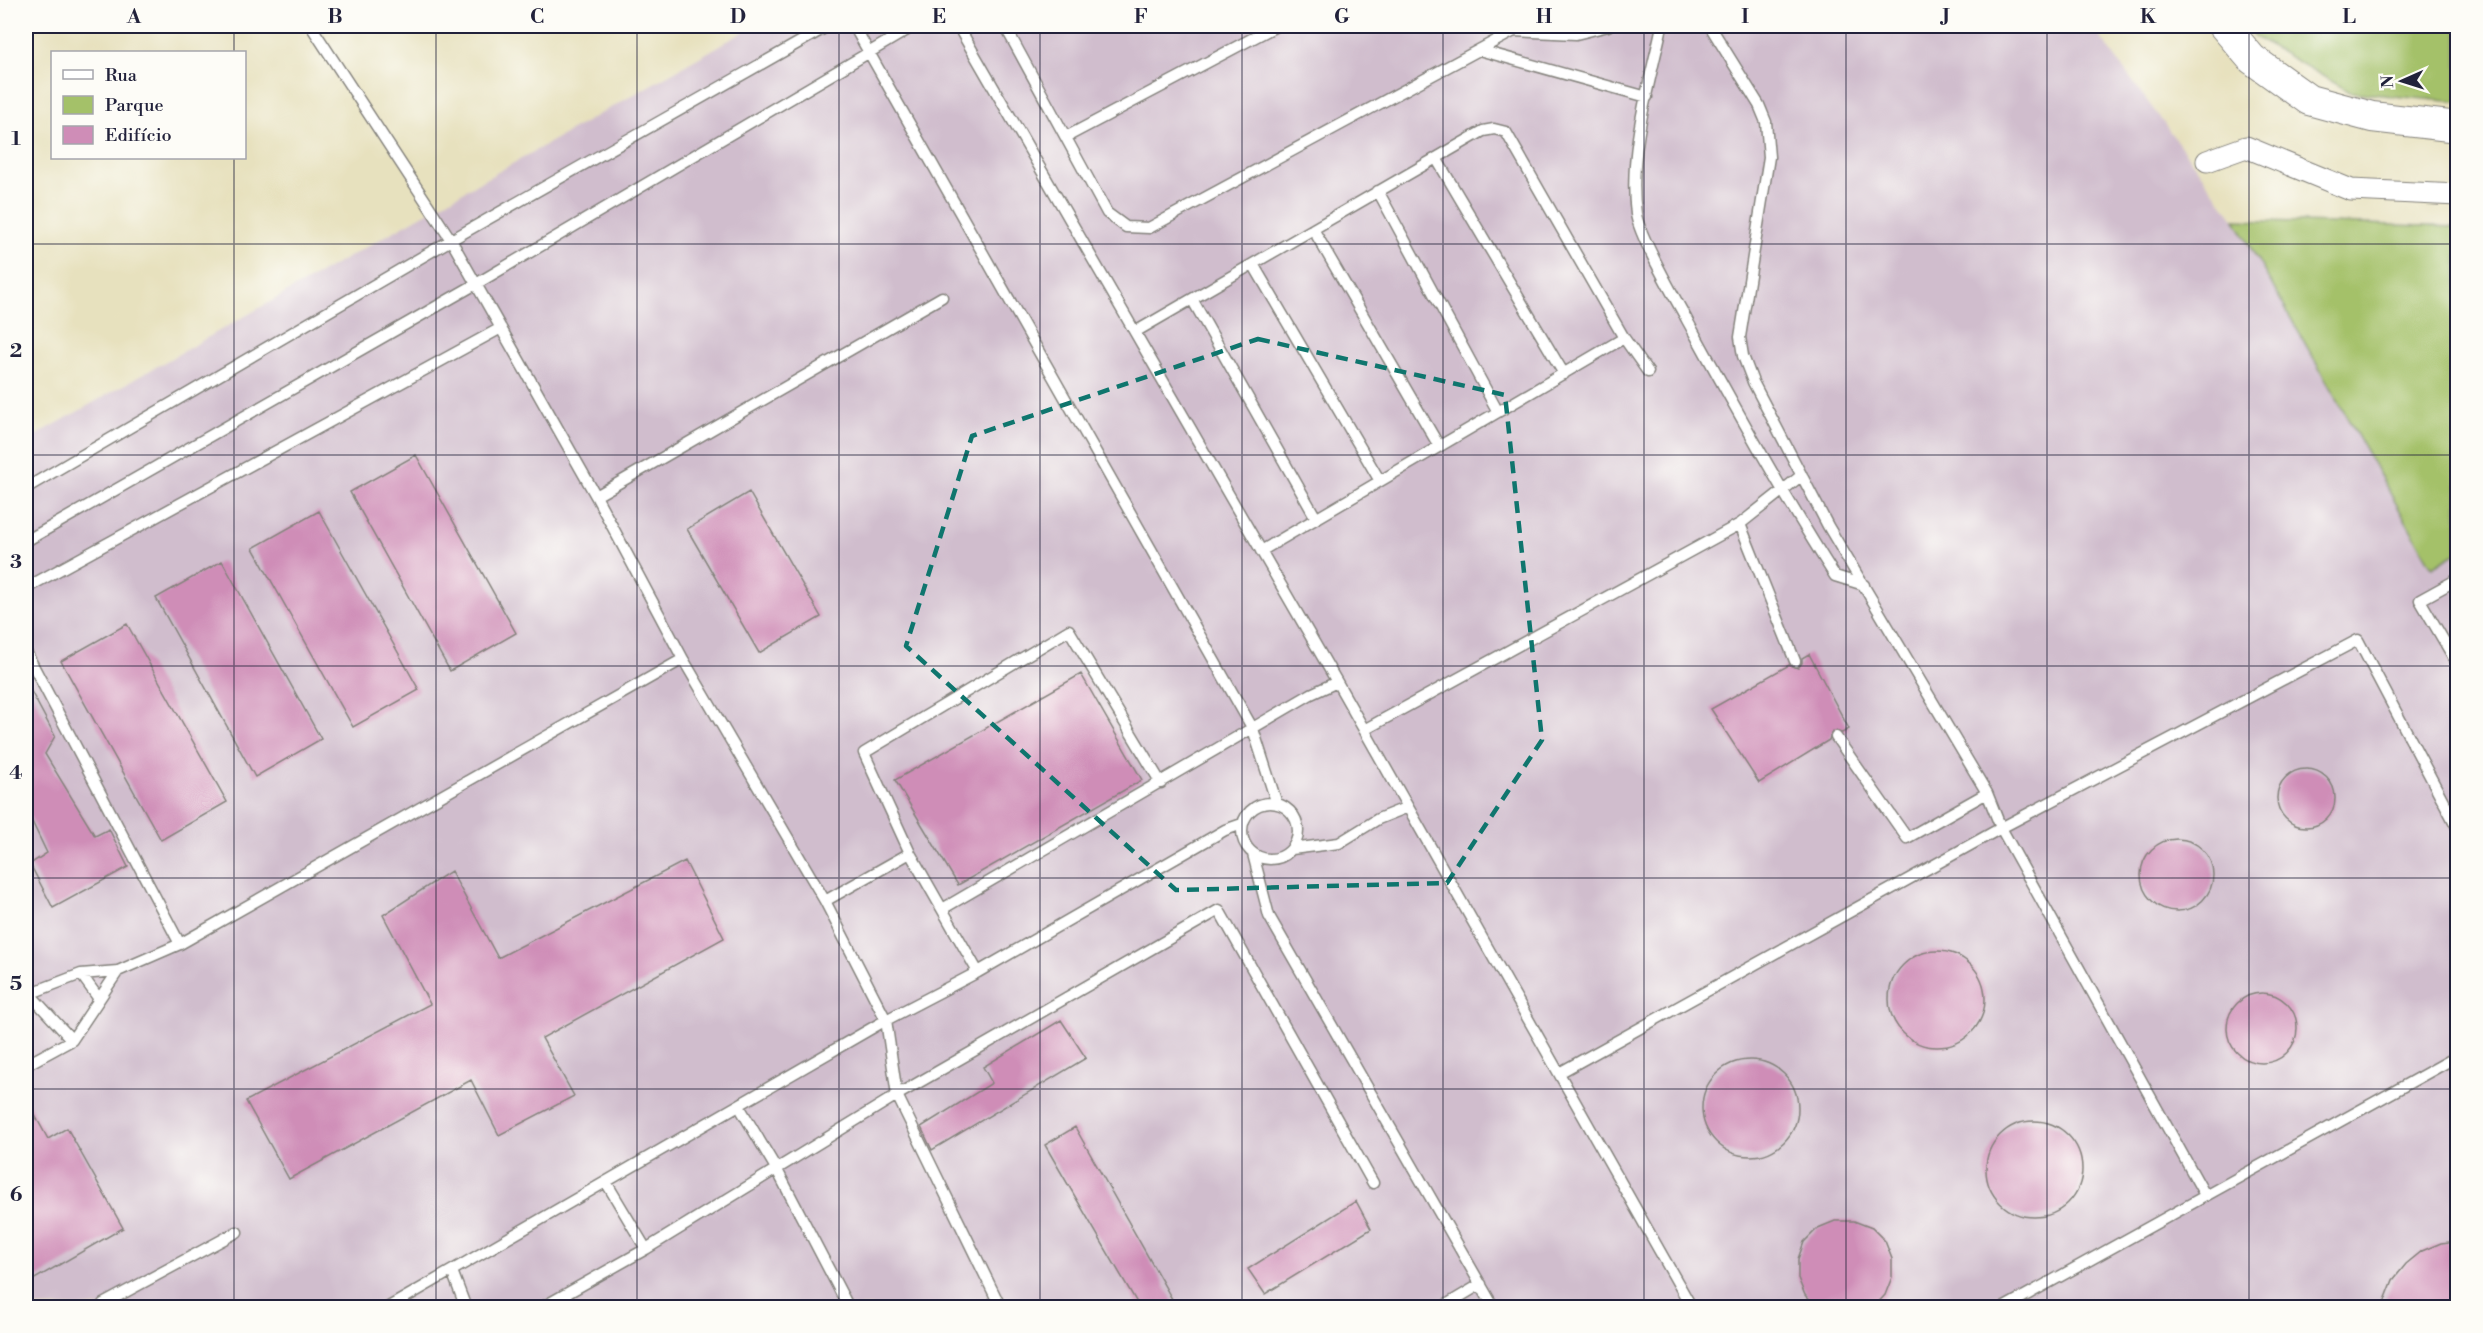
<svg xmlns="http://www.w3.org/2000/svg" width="2483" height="1333" viewBox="0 0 2483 1333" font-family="'Libre Bodoni',serif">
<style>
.industrial{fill:#d0bdcd}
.green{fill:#a4c169;stroke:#637252;stroke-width:1.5}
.building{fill:#cf8db7}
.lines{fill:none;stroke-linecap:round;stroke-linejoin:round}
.lane-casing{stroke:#84827c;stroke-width:13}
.street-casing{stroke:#84827c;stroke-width:23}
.secondary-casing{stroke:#84827c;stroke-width:32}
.lane{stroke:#fff;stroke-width:10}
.street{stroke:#fff;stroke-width:21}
.secondary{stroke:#fff;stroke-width:30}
.marked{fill:none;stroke:#0f766e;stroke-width:4.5;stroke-dasharray:12 8;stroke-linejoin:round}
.grid{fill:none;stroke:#22223b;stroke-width:1.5;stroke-opacity:0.55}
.neatline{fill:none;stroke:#22223b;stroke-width:2}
.grid-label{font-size:20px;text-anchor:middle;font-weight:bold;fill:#22223b}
</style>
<rect width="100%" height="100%" fill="#fdfcf7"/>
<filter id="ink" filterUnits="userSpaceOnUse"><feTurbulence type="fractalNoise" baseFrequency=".0167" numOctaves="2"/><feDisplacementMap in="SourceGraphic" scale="12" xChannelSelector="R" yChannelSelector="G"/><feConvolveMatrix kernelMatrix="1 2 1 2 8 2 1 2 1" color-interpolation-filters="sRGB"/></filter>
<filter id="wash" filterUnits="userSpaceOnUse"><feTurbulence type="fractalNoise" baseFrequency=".008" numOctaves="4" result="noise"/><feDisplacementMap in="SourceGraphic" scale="24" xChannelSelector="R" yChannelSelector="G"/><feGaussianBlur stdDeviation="1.35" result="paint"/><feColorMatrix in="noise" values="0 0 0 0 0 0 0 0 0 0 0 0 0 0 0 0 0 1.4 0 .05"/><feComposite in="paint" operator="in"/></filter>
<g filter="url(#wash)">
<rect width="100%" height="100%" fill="#e7e1be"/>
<path class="industrial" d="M754,26H2092L2235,220L2457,226V1307H26V441Z"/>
<path class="green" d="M2246,26H2457V102L2350,92L2257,38Z
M2235,220L2457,227V552L2432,567Z"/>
<g id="blocks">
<path class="building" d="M416,455L516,633L450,671L350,492Z
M749,492L821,617L759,653L687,529Z
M319,511L419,690L353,727L253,548Z
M222,561L321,739L255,777L156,598Z
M127,624L227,802L161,840L61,661Z
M1809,654L1849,729L1842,733L1832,731L1829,740L1759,783L1711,709L1789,665L1798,668L1802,663V658Z
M1081,674L1142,780L958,885L895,780Z
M26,682L55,736L45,754L95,836L109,829L128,867L53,908L30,864L47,853L26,809Z
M2277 798a29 29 0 1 1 58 0a29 29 0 1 1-58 0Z
M2141 875a36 36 0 1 1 72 0a36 36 0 1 1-72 0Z
M685,861L724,938L542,1038L574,1096L499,1135L471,1080L289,1179L246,1101L430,1004L383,915L451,871L498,958Z
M1889 999a48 48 0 1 1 96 0a48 48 0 1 1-96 0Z
M2227 1028a35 35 0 1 1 70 0a35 35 0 1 1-70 0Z
M1061,1020L1086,1058L932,1150L921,1127L992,1083L983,1067Z
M1702 1108a48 48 0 1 1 96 0a48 48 0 1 1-96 0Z
M26,1099L48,1139L67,1128L123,1228L26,1284Z
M1986 1169a48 48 0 1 1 96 0a48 48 0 1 1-96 0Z
M1075,1127L1177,1308H1140L1045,1145Z
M1356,1201L1371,1229L1265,1294L1248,1269Z
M1835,1221H1854L1872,1228L1885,1241L1892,1259V1277L1885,1295L1873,1308H1817L1805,1295L1798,1278V1259L1804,1242L1818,1228Z
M2457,1241V1308H2382L2393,1280L2406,1264L2422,1251L2441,1243Z"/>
</g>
</g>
<g filter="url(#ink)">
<use href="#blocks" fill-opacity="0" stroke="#84827c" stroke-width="1.5"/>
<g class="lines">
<defs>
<path id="lane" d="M311,26L451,240L596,496L683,659L825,901L886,1020L897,1095L1001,1308
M854,26L1253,729L1277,804
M958,26L1337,682L1692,1308
M1005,26L1107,213L1126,227L1149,228L1514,31L1513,26
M1662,26C1649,86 1628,152 1636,214C1639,236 1675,298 1687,320C1735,407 1782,493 1835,576L1864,585
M1710,26L1759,105L1766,122L1769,157L1740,337L1743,356L1753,382L1828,526L1987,793
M1514,31L1576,34L1608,26
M1479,50L1647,97
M26,132V134
M1066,137L1276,26
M1436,158L1564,374
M1378,191L1498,412
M1313,229L1439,446
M1253,264L1380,481
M1192,299L1316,518
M1135,332L1483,131L1494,129L1506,132L1624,338L1648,372
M26,488L451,240L828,26
M596,496L942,297
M1740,524L1802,475
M26,541L476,284L914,26
M1261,551L1624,338
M2458,579L2420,600L2458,665
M26,588L501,328
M26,652L180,944
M1364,730L1740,524L1795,661
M1836,737L1907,838L1987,793L2001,828L2205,1195
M1242 831a28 28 0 1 1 56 0a28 28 0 1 1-56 0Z
M1292,849L1339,843L1378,819L1408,807
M1253,854L1269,916L1494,1308
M825,901L910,853
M944,908L1311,694L1337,682
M978,972L910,853L864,753L1069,630L1161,783
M81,974L99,999
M26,990L72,1040
M26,995L81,974L118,971L180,944L683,659
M26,1065L72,1040L118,971
M1559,1073L2001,828L2358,640L2458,829
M739,1106L777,1170L849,1308
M606,1182L646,1249
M452,1271L466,1308
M103,1304L237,1232
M387,1308L886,1020L978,972L1225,830L1242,824
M541,1308L646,1249L897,1095L1219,910L1373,1183
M1441,1308L1481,1284
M2003,1308L2458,1056"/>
<path id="street" d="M2207,161L2246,147L2351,190L2458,195"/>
<path id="secondary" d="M2224,26L2252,59L2309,100L2372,117L2458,127"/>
</defs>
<use href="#lane" class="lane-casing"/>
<use href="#street" class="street-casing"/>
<use href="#secondary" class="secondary-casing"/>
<use href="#lane" class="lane"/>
<use href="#street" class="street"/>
<use href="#secondary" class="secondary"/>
</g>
</g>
<path class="marked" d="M1258,339L1505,395L1542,740L1447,883L1176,890L906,646L972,436Z"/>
<path class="grid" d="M234,26V52M436,26V1308M637,26V1308M839,26V1308M1040,26V1308M1242,26V1308M1443,26V1308M1644,26V1308M1846,26V1308M2047,26V1308M2249,26V1308M234,158V1308M26,244H2458M26,455H2458M26,666H2458M26,878H2458M26,1089H2458"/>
<rect width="2483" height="1333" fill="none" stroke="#fdfcf7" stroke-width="66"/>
<rect x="51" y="51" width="195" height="108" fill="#fdfcf7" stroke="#a5a5ac" stroke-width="1.5"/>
<rect x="63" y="70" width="30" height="9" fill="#ffffff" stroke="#a5a5ac" stroke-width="1.5"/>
<text x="105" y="81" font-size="18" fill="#22223b">Rua</text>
<rect x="63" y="96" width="30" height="18" fill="#a4c169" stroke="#a5a5ac" stroke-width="1.5"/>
<text x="105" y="111" font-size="18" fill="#22223b">Parque</text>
<rect x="63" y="126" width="30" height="18" fill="#cf8db7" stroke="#a5a5ac" stroke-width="1.5"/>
<text x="105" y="141" font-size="18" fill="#22223b">Edifício</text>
<g transform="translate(2402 81) rotate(267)" stroke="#fdfcf7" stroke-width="4.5" paint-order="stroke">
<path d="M0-4.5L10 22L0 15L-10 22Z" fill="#22223b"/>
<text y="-9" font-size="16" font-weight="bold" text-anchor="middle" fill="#22223b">N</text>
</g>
<rect x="33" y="33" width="2417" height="1267" class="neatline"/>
<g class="grid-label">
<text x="134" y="23">A</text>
<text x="335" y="23">B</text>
<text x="537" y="23">C</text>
<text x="738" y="23">D</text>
<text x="939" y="23">E</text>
<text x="1141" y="23">F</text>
<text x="1342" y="23">G</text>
<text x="1544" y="23">H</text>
<text x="1745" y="23">I</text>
<text x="1946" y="23">J</text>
<text x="2148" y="23">K</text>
<text x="2349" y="23">L</text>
<text x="16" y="145">1</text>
<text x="16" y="357">2</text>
<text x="16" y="568">3</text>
<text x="16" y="779">4</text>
<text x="16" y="990">5</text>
<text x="16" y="1201">6</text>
</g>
</svg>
